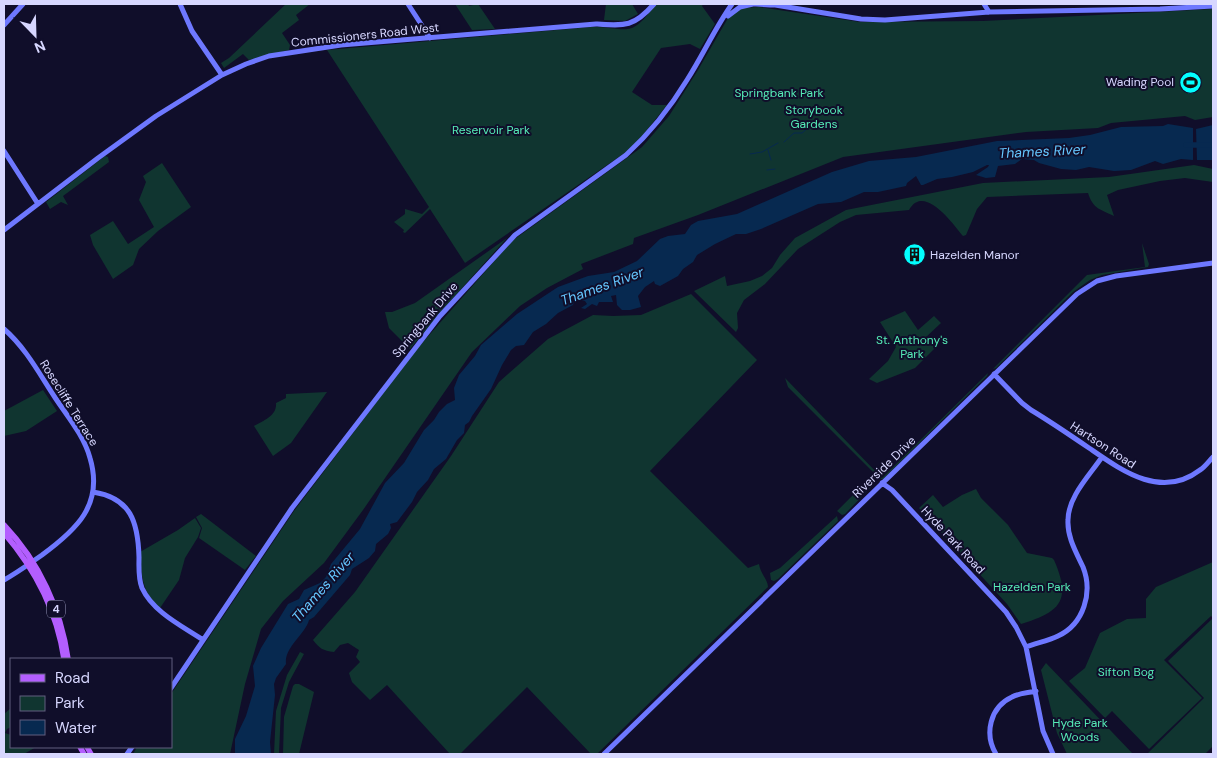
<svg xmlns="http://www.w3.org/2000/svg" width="1217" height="758" viewBox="0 0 1217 758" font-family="'DM Sans',sans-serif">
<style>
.green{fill:#103530}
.water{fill:#072950}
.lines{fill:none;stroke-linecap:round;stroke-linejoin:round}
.stream{stroke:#072950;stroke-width:1}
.river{stroke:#072950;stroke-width:5.5}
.secondary{stroke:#6e78ff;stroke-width:5}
.primary{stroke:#b35eff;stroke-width:5.5}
.labels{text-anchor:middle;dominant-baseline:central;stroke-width:4;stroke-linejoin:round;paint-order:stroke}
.shield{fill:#100e2a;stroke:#9b9bbf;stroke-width:1}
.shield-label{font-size:11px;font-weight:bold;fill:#d7d7ff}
.street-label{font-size:12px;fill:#d7d7ff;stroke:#100e2a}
.poi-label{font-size:12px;fill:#d7d7ff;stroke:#100e2a;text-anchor:end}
.park-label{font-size:12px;fill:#56ecb7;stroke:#100e2a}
.water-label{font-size:14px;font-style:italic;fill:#65c7ff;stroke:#100e2a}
</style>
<rect width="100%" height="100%" fill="#100e2a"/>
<path class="green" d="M286,4H310L296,15L299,20L282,33L290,45L289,50L249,60L243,54L224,68L221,63L229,58Z
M455,4H468L469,6L478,4L495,29L472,30Z
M606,4H632L638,14L625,21L604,20Z
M656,4H703L702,6L715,24L700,49L690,44L661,48L632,92L652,105H667L642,136L626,152L465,263L430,209L405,233L403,232L404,230L394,222L405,214V209L422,214L429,207L327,50L591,27C630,27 629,40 656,4Z
M759,7L860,22L983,21L1213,9V117L1195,120L1185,116L1111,123L1098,128L1026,132L843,157L698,215L634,238L633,244L581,264L583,269L547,288L520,306L472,352L363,510L324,563L283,601L261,629L245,684L230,754H133L137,747H171V694L294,511L416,350L512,241L642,147L669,116L698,70L728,18L741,8Z
M105,156L108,157L109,162L63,196L68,205L61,202L50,209L46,202Z
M162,163L191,207L158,231L139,249L133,265L113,279L93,245L90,235L113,221L128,244L154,227L139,200L146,182L143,176Z
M1194,165L1213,169V182L1185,178L1160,181L1118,190L1107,195L1114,216C1100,209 1093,209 1088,193L987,197L977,209L966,235L963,236C953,224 924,183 909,210L856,215L840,222L798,249L765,284L744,300L737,313L738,328L736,332L694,291L725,276L727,286L750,281L762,276L772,268L780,255L795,238L846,210L983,183L1109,177Z
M507,238L444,308L410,349L389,328L385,312H392L415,303Z
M1142,243L1149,264L1148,267L1102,275L1090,280L1073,292L996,368L993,369L1087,275L1145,267Z
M691,294L757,360L650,471L748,568L759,564C760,573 768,580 768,587L597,754H591L527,687L460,754H450L387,685L370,700L352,682L349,673L360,662L356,657L359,650L348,643L340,645L334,652C323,651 319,648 313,640L355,592L451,456L499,382L548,339L593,315L613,316L641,315Z
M905,311L918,330L934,316L941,323L925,338L935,348L915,368L877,383L869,379L888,361L896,347L880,322Z
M988,373L987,376L883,479H880L788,387L785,378L882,478Z
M43,390L57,411L26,431L4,436V411Z
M327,392L291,443L273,456L254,426C264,420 277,416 276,403L286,398V394Z
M870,477L873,479L874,484L845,514L842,515L837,511L853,495L858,499L872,485L867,479Z
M976,489L981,498L1008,525L1027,553L1052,558L1054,560C1072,601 1060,612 1021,624L1007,604L919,508L933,495L943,507L962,495Z
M201,514L256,556L245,570L199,538L202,528L196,517Z
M837,516L838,521L778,579L774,581L771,580L770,573L780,568Z
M195,518L201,528L198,537L185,558L179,580L160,608C142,593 141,574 140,552L178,530Z
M1213,562V618L1211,616L1164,660L1202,698L1149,749L1112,711L1105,718L1069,681L1085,668L1100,633L1127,619L1146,618V599L1156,587Z
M1212,619L1213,746L1205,754H1147L1204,698L1168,661Z
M300,652L304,654L289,682L281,708L279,754H274L276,711L287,675Z
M1046,663L1133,754H1067L1057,733L1041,670Z
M295,684H299L314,692L299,754H283L284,717L293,686Z
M11,708V727L7,729L5,733L11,735V747H36L24,754H4V714Z"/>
<path class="water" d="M1168,124L1193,128V160L1181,159L1163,164L1155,161L1131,170L1114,171L1089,167L1076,170L1061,169L1039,163L1034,160L1022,159L1015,164L998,166L995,177L986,178L976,175L988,167L989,165H987L973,172L952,177L937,179L923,185H921L916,176L907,183L906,186L878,192H864L841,202L818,204L761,229L746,234H736L715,244L697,255L693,262L683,269L678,276L660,286L655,284L654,281L645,287L638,296L641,307L630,310H622L617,305L616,295L611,296L613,302H599L597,306L592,304L585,309L581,308L587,304L585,301L579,300L574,302L573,305L558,313L546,324L533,332L524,345L516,346L511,350L502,365L491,389L472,416L469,422L465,425L464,433L457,440L446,459L434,469L428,480L417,492L412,502L397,522L390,524L391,528L388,534L376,544L375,551L369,558L352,569L350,575L314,617L309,620C305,635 284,647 286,664L276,678L274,684L275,695L270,742L271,754H235V739L246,716L255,686L253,666L261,648L288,604L299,599L304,590L320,583L326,577L331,564L360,529L385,483L404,463L424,430L434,420L439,412L447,404L455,400L454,388L459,375L475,356L481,345L517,314L558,287L588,276L614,272L637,261L660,239L668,236L685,234L691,225L698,221L737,214L832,172L869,161L916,157L997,141L1069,138L1090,135L1121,127L1163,126Z
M1213,125V160H1197L1196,129Z"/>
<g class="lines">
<path class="stream" d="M784,142L794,133H802L810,126L815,124
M768,150L771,160
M750,154L762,152L778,143
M767,170L775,169"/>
<path class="river" d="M1186,145H1213"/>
<path class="secondary" d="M180,4L192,31L222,75
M408,4L430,38
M756,4L770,5
M769,4L861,19L885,20L989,12L1160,9L1213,6
M984,4L989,12
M728,16L740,7L753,4
M4,25L23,4
M4,151L38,204
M4,230L98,158L156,116L222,75L246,64L269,56L341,45L596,24C625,26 634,27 654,4
M4,329C26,348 40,375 56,399C68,417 84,436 90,458C104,505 76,530 42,555C29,564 17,573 4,580
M994,374L1022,403L1031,410C1051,422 1070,435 1089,448C1121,470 1161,500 1200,470C1205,467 1209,461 1213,457
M882,483L892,490L1006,612L1016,627L1026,647L1043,731L1053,754
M93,492C131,498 138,522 139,557C139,567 138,578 142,588C153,612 182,626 203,640
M1026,647C1036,643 1048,641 1058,636C1084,624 1093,592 1083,567C1076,552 1067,537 1068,520C1068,497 1089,476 1102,457
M171,688L292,508L440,316L515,235L626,155C650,133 670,108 687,80C703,55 715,28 732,4
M127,754L132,747
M604,754L1077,294L1097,281L1116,276L1213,263
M996,754C984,734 990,707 1012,697C1019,693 1028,693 1036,691"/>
<path class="primary" d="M4,525C39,562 61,609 68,659
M4,533C35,569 57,612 64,659
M80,747L84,754
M87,747L91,754"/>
</g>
<defs>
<symbol id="stadium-disc" viewBox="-11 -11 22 22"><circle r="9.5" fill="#03ffff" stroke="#100e2a"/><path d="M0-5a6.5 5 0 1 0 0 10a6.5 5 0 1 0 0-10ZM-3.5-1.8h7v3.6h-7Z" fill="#111"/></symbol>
<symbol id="building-disc" viewBox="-11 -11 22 22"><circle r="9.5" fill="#03ffff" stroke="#100e2a"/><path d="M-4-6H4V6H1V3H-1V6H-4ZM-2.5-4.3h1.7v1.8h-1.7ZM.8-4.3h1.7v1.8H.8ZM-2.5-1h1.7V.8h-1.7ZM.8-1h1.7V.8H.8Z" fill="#111"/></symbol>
</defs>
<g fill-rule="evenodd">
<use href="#stadium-disc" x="1178" y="70" width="25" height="25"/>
<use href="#building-disc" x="902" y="242" width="25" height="25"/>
</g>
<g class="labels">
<rect class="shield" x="47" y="600.5" width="18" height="17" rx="4"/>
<g class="shield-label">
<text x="56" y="609">4</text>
</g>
<g class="street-label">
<text transform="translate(365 35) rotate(-6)">Commissioners Road West</text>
<text transform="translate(425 320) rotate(-50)">Springbank Drive</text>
<text transform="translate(69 403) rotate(58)">Rosecliffe Terrace</text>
<text transform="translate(1103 445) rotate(33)">Hartson Road</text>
<text transform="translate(884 467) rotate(-44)">Riverside Drive</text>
<text transform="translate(953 540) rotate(47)">Hyde Park Road</text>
</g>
<g class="poi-label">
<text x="1174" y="82">Wading Pool</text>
<text x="930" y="255" text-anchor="start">Hazelden Manor</text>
</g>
<g class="park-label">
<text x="779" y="93">Springbank Park</text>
<text x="814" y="110">Storybook<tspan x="814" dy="14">Gardens</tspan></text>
<text x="491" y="130">Reservoir Park</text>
<text x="912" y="340">St. Anthony's<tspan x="912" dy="14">Park</tspan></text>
<text x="1032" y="587">Hazelden Park</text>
<text x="1126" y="672">Sifton Bog</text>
<text x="1080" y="723">Hyde Park<tspan x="1080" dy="14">Woods</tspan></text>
</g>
<g class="water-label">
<text transform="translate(1042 151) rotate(-3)">Thames River</text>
<text transform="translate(602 286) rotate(-20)">Thames River</text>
<text transform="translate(323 587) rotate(-49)">Thames River</text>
</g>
</g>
<rect width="1217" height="758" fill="none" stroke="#d7d7ff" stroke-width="10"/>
<rect x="10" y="658" width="162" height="90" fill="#100e2a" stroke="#605e7f"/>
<rect x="20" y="674" width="25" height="8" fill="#b35eff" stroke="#605e7f"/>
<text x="55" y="683" font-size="15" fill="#d7d7ff">Road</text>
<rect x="20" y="696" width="25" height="15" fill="#103530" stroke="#605e7f"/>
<text x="55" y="708" font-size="15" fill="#d7d7ff">Park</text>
<rect x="20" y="720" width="25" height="15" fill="#072950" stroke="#605e7f"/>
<text x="55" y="733" font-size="15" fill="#d7d7ff">Water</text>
<g transform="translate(35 35) rotate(157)" stroke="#100e2a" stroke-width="4" paint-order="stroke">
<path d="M0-4L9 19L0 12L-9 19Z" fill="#d7d7ff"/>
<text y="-8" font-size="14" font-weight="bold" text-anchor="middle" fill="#d7d7ff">N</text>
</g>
</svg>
